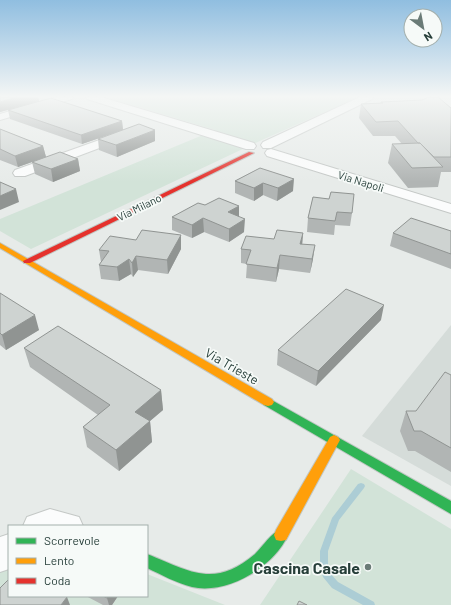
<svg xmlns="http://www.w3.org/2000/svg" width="451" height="605" viewBox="0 0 451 605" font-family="Barlow,sans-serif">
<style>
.built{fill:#d5dcd9}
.green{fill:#d2e3d8}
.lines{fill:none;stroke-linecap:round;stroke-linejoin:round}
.stream{fill:#accdd5;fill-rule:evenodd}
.street-casing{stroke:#c4c8c6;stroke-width:2}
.fast-casing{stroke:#c1c7c4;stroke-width:2}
.slow-casing{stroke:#c1c7c4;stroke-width:2}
.jam-casing{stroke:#c1c7c4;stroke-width:2}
.street{fill:#fbfcfc;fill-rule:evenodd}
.fast{fill:#30b455;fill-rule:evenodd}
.slow{fill:#ff9f0a;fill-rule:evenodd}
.jam{fill:#e5322d;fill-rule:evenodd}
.wall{fill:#b1b5b4}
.shaded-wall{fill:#909492}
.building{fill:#ced3d1;stroke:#909492}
.poi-dot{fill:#6a7b77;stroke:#f6faf8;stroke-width:1.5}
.labels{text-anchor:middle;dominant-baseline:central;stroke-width:3.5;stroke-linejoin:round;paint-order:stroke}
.far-street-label{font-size:11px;fill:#263e39;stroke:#f6faf8}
.street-label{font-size:13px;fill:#263e39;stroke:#f6faf8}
.near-poi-label{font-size:16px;font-weight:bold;fill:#263e39;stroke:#f6faf8;text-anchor:end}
</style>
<rect width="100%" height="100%" fill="#e7ebe9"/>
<path class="built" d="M451,325V486L362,436Z"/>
<path class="green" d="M114,97H359L262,140L31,249L0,231V219L215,130L108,98Z
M351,469L451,529V605H260Z
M9,563V596H147V574L225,605H0V573Z"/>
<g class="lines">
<path class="stream" d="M361,483L364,484L365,486L364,488L339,520L328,551V568L329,572L338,582L374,602L375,605H363L332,588L323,577L320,568V551L332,518L358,484Z"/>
<defs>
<path id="street" d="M58,97H73L72,99L0,120V114Z
M86,97H101L254,143L256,146L254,149H246L87,99Z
M360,97H373L372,99L271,148H263L261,145L263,142Z
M122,132L126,134L128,136L126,138L25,176H15L13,173L15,170Z
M271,149L451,204V213L267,156L265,153L267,150Z
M50,509L79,517L83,526H23L27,517Z
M9,534V569L0,572V537Z"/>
<path id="fast" d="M268,398L451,501V514L264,405L262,402L264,399Z
M281,529L286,530L288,535C274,567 227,595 192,587C176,583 162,575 147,568V554C190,571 214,589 255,554C263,546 271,533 281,529Z"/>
<path id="slow" d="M0,243L272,399L274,402L272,405L268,406L264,405L0,248Z
M334,435L338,437L340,440L286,540L281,541L276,540L274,535L276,530L330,437Z"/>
<path id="jam" d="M249,152L254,153L30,263H24L23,261Z"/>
</defs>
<use href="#street" class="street-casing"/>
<use href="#fast" class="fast-casing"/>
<use href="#slow" class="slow-casing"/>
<use href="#jam" class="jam-casing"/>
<use href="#street" class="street"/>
<use href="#fast" class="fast"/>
<use href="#slow" class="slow"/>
<use href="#jam" class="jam"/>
</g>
<path class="wall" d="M0,97H38L39,101L122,121L123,130L82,144L10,119L8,110L0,112Z
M381,102L451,108V172H441L438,187L408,188L388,163L392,144H402L395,136H373L359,118L361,104L380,103Z
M0,129L43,146L46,157L78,159L80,171L53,182L35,174L32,162L18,167L0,160Z
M98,139L155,141L117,157L99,150Z
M260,168L293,191L277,201L263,195L254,201L235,193V181Z
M313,197L352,213L350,226L335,225L334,235L307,232L308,218Z
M172,217H239L244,232L229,242L204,232L192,238L172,230Z
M451,231V269L390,246L393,233Z
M303,233L302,244L313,259L310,273L279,269L276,282L246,278L247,264L241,263V249L274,239Z
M181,235V249L168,274L138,270L133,277L131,274L119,281L101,279L99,265L101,262L99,250L136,240Z
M0,293L39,330L6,350L0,345Z
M381,320L316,386L277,365L278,350Z
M24,348L161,390L163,410L150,421L152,442L119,471L87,447L83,427L98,415L30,367Z
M451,375V472L415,451H408L400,431L406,411H416Z
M86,596H118L112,605H103Z"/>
<path class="shaded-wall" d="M17,97H38L39,101L0,112V102Z
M122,121L123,130L82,144L81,135Z
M155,130V141L117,157L116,145Z
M43,146L46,157L18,167L15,156Z
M78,159L80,171L53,182L51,169Z
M294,179L293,191L277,201L278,188Z
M263,183V195L254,201V188Z
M16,189L19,202L0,210V196Z
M239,206V219L228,212Z
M203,218L204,232L192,238V225Z
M245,219L244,232L229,242V229Z
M303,233L302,247L300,244Z
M181,235V249L168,274L167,260Z
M315,245L313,259L310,273L312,259Z
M280,255L279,269L276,282L277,268Z
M136,256L138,270L133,277L132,263Z
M129,259L131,274L119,281L117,267Z
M384,305L381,320L316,386L318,371Z
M35,315L39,330L6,350L2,335Z
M161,390L163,410L137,432L135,412Z
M150,421L152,442L119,471L116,450Z
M109,596H118L112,605H109L107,598Z
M67,597L70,605H61Z"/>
<path class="building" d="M0,97H17L0,102Z
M428,97H438L451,108V157H434L420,143H418L398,121L376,122L361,104L383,103L381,102L422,100Z
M51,98L122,121L81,135L8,110Z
M139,124L155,130L116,145L98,139Z
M0,129L43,146L15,156L0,149Z
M420,143L443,167L412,168L392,144Z
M60,152L78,159L51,169L32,162Z
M260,168L294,179L278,188L263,183L254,188L235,181Z
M0,182L16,189L0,196Z
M331,192L354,194L352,213L337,212L335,221L308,218L313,197L329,199Z
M219,198L239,206L228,212L245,219L229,229L203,218L192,225L172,217L198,203L205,205Z
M411,218L451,231V254L393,233Z
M142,230L181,235L167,260L136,256L132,263L129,259L117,267L99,265L109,251L99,250L110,236L136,240Z
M277,230L303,233L300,244L315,245L312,259L280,255L277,268L246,264L251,250L241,249L246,236L274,239Z
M346,289L384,305L318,371L278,350Z
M0,293L35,315L2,335L0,333Z
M58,326L161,390L135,412L150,421L116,450L83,427L110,405L24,348Z
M445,372L451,375V448L421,431H414L406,411H416Z
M9,579V596H65L67,597L61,605H0V588Z
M103,596H109L107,598Z
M299,601L307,605H297Z"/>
<linearGradient id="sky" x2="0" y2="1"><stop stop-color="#90bee0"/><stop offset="0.53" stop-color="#f4f6f5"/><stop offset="1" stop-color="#f4f6f5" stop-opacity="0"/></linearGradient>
<rect width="451" height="182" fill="url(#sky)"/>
<circle class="poi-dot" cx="368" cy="567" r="4"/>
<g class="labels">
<g class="far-street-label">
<text transform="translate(361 181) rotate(17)">Via Napoli</text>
<text transform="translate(139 207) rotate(-26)">Via Milano</text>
</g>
<g class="street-label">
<text transform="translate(232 366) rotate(30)">Via Trieste</text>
</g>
<g class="near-poi-label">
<text x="360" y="567">Cascina Casale</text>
</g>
</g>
<rect x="8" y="525" width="140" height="72" fill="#f6faf8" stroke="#a3afac"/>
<rect x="16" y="538" width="20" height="6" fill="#30b455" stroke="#a3afac"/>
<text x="44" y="545" font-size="12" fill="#263e39">Scorrevole</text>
<rect x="16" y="558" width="20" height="6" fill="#ff9f0a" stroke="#a3afac"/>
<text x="44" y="565" font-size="12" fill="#263e39">Lento</text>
<rect x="16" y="578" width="20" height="6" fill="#e5322d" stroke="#a3afac"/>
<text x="44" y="585" font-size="12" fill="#263e39">Coda</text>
<g transform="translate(423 28) rotate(148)"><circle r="19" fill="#f6faf8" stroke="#a3afac"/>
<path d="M0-3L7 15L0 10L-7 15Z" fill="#6a7b77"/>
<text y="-6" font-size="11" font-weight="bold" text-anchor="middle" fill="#263e39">N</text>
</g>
</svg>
